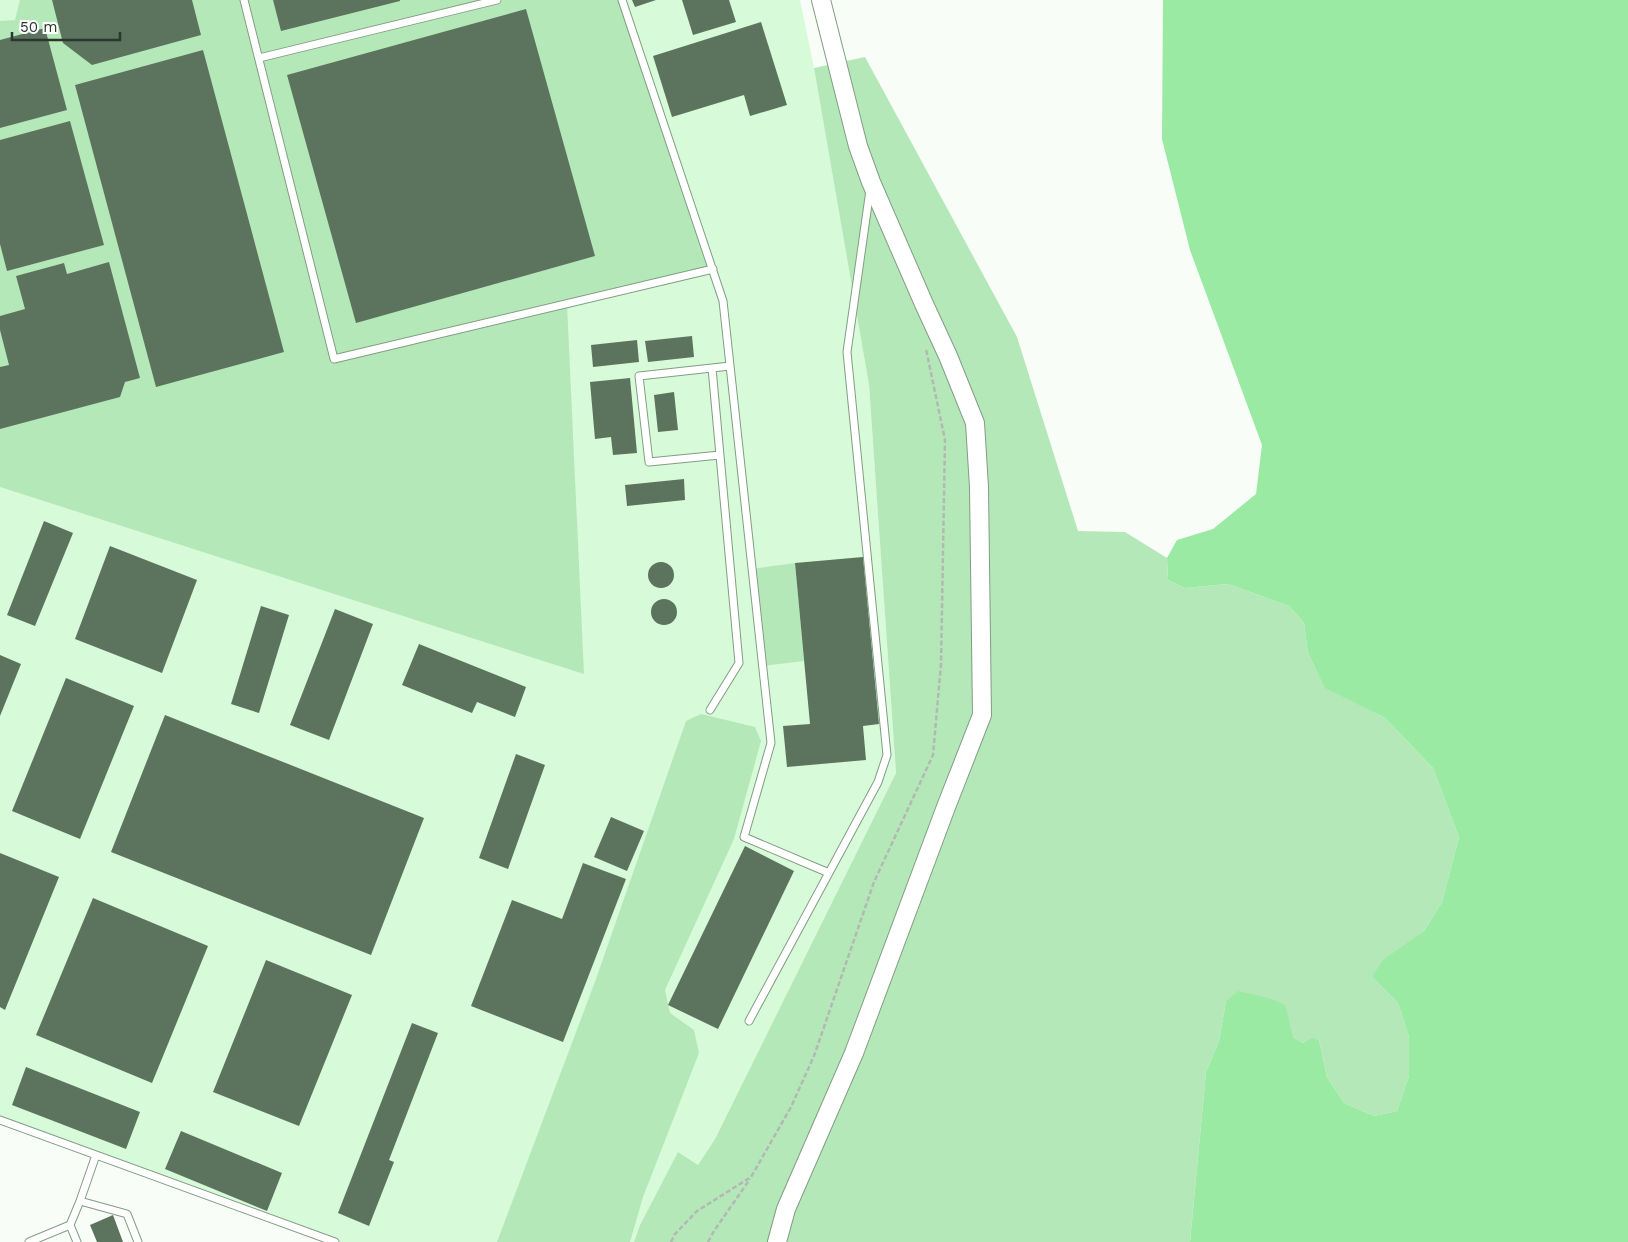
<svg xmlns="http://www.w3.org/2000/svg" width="1628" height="1242" viewBox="0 0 1628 1242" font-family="'Work Sans',sans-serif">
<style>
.built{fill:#d7fad9}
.green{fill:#b5e8b9}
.water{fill:#9beaa3}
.building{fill:#5c745d}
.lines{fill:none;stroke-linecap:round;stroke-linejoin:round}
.service-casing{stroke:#839d84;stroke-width:9}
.tertiary-casing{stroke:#839d84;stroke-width:20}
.path{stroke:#b2b9b3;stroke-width:2.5;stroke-dasharray:5 2.5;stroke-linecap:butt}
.service{stroke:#fff;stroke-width:7}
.tertiary{stroke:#fff;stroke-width:18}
</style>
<rect width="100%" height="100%" fill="#f8fdf8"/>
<path class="built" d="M0,0H800L814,68L869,385L896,773L715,1139L698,1165L678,1153L640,1225L634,1242H333L0,1121Z"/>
<path class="green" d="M20,0H622L713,269L567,304L584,674L0,487V21L15,20Z
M865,57L1017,337L1078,531L1125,532L1167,558L1168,580L1185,588L1228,584L1289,606L1304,623L1308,653L1325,687L1385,718L1433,768L1459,837L1442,902L1424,931L1372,977L1398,1003L1409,1037V1076L1397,1111L1374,1116L1344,1103L1327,1077L1319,1040L1312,1039L1301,1043L1294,1038L1289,1020L1226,1001L1219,1041L1206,1072L1190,1242H634L640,1225L678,1152L698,1165L715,1139L896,773L869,385L814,68Z
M795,563L804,661L762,666L752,569Z
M701,714L755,727L761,741L734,839L665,990L670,1013L694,1030L699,1053L643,1197L630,1242H497L596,979L686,721Z"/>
<path class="water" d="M1163,0H1628V1242H1190L1206,1072L1219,1041L1226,1001L1238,991L1272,999L1285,1005L1294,1038L1302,1043L1312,1038L1319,1040L1327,1077L1344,1103L1374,1116L1397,1111L1409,1076V1037L1398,1003L1372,977L1383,960L1424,931L1442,902L1459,837L1433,768L1385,718L1325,688L1308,653L1304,623L1289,606L1228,584L1185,588L1168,580L1167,558L1177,540L1213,529L1256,494L1262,445L1190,250L1162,139Z"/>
<path class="building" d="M52,0H192L201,35L92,65L63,43Z
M273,0H400V1L281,31Z
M632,0H656L635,7Z
M682,0H729L736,22L693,35Z
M526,9L595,256L356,323L287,75Z
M761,22L787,105L750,116L744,95L672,117L653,56Z
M45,28L67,110L0,128V40Z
M203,50L284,352L156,387L75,85Z
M70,121L104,245L7,271L0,244V140Z
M109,262L140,378L125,382L120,397L0,429V367L9,365L0,330V316L25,309L16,276L64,263L67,274Z
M692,336L694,357L648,362L645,341Z
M637,340L639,362L593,367L591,345Z
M630,378L637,453L613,455L611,437L595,439L590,382Z
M674,392L678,430L658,432L654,395Z
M684,479L685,500L627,506L625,485Z
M44,521L73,533L35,626L7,615Z
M110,546L197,580L162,673L75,639Z
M863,557L879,724L863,726L866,760L787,767L783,726L810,724L795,563Z
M648 575a13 13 0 1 1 26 0a13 13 0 1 1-26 0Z
M651 612a13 13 0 1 1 26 0a13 13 0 1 1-26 0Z
M261,606L289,615L259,713L231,704Z
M335,609L373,624L329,740L290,725Z
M419,644L526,687L515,717L477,702L472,713L402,685Z
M0,655L21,664L0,716Z
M66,678L134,706L80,839L12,811Z
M165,715L424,818L371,955L111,852Z
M516,754L545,765L508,869L479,858Z
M611,817L644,831L627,871L594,857Z
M745,846L794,871L718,1029L668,1005Z
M0,853L59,877L5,1010L0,1007Z
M583,863L626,879L563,1042L471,1006L512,900L562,919Z
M93,898L208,946L152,1083L36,1035Z
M266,960L352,995L299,1126L213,1092Z
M412,1023L438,1033L389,1160L394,1162L369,1226L338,1213Z
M26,1067L140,1112L126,1149L12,1105Z
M181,1131L282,1173L267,1211L165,1169Z
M113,1215L123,1242H97L90,1225Z"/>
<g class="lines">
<defs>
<path id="service" d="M244,0L334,359L713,269
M622,0L723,301L771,743L744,837L829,873
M259,58L497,0
M712,368L639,376L649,462L720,455
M710,710L739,663L712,368L730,366
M749,1021L878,782L887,755L847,352L870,190
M0,1120L335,1242
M96,1155L80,1201L127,1214L138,1242
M70,1225L77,1242
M29,1242L70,1225L80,1201"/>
<path id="tertiary" d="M777,1242L786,1209L854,1053L946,807L982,715L979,487L975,423L948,356L924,304L871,182L858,146L821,0"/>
</defs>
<use href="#service" class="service-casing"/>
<use href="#tertiary" class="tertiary-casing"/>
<path class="path" d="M671,1242L675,1234L697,1211L751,1177L791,1107L814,1056L874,882L933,755L941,664L945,440L926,349
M708,1242L714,1231L750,1179"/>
<use href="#service" class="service"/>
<use href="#tertiary" class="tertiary"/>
</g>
<path d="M12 32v8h108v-8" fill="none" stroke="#2b362c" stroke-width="2.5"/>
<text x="20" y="32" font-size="15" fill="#2b362c" stroke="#ffffff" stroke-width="4" paint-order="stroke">50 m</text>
</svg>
